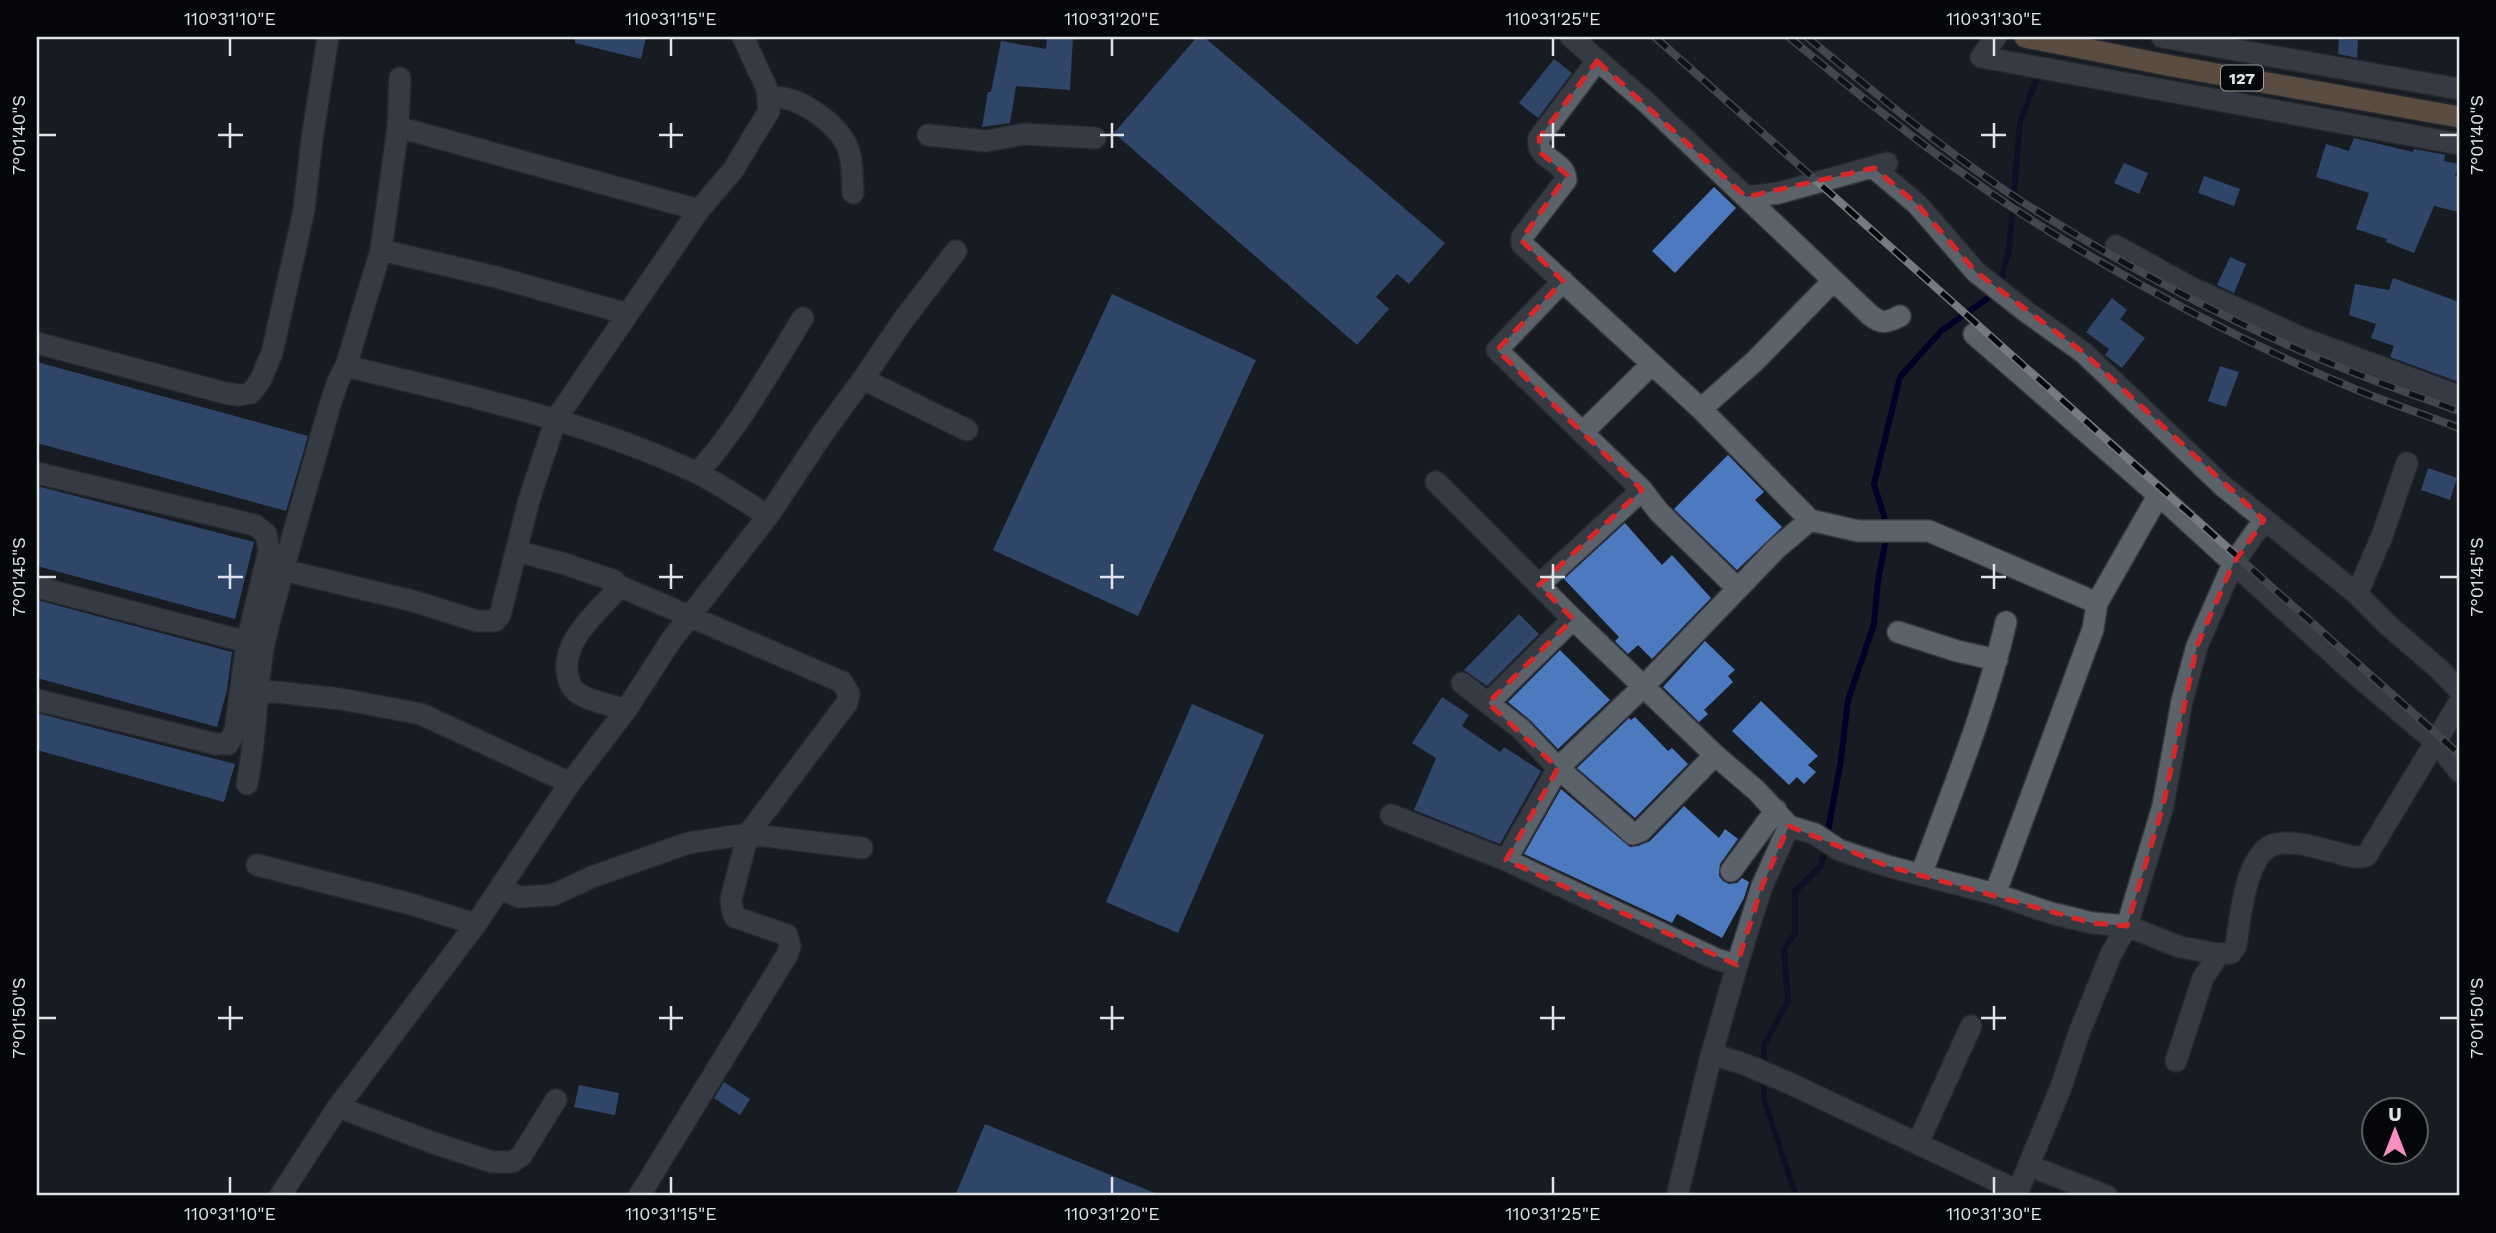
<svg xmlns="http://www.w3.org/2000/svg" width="2496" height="1233" viewBox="0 0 2496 1233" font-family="'Work Sans',sans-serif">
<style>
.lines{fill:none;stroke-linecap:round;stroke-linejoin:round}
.stream{stroke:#010026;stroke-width:6}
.building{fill:#4d7abf}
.minor-casing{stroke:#34373c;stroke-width:24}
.major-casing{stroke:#34373c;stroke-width:24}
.minor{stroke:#5c626a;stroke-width:21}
.major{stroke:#aa8865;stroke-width:21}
.rail-casing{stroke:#777a80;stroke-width:8}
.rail{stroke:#050609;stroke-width:5;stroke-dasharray:16;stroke-linecap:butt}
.marked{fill:none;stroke:#d62828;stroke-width:5;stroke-dasharray:14 9;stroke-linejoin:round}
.ticks{fill:none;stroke:#e0e3e8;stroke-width:2.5}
.labels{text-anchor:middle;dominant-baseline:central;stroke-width:5;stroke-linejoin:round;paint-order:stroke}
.shield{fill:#050609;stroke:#9ea1a5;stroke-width:2}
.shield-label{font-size:16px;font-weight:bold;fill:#e0e3e8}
.neatline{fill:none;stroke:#e0e3e8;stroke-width:2.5}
.ticks-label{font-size:18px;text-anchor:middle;fill:#e0e3e8}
</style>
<rect width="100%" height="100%" fill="#171b22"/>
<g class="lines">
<path class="stream" d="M1827,836L1841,760L1848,700L1874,624L1878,581L1888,529L1874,484L1900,377L1941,331L1998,291L2009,250L2020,122L2038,76
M1764,1066V1045L1788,1001L1784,949L1795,934V891L1821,866L1825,847
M1764,1077V1099L1796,1196"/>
</g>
<path class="building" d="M575,37H646L641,59L575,43Z
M1047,37H1073L1070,90L1016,86L1010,123L982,127L988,92H991L1001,41L1046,49Z
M1197,37H1204L1445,243L1409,284L1397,274L1376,297L1389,309L1357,345L1114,133Z
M2339,39L2358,40L2357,58L2338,54Z
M1554,59L1572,73L1538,118L1519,103Z
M2354,138L2413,152L2414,149L2441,154L2445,155L2444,161L2458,164L2455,176L2459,177V212L2434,206L2414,253L2386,242L2387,239L2356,229L2369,193L2316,177L2326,144L2349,151Z
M2124,163L2148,173L2139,194L2114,183Z
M2204,176L2240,189L2234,206L2198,193Z
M1714,187L1736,208L1675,273L1652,251Z
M2230,257L2246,264L2234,293L2217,285Z
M2393,278L2459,302V382L2390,357L2394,346L2371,338L2376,324L2349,315L2355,284L2389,290Z
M1112,294L1256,360L1138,616L993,550Z
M2112,298L2127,310L2120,319L2145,338L2122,368L2105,355L2109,349L2086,332Z
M37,362L308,436L286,511L37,443Z
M2220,366L2239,372L2226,407L2208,401Z
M1728,455L1764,492L1755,500L1782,527L1737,570L1674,509Z
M2428,468L2457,478L2450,500L2421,490Z
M37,486L254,542L235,619L37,566Z
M1625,523L1662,565L1672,555L1711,598L1652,659L1638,645L1628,654L1615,641L1619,637L1564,579Z
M37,600L232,652L227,690L217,727L37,678Z
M1519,614L1539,634L1487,686L1464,670Z
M1705,641L1735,670L1728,676L1733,682L1704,710L1708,714L1699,722L1663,687Z
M1560,650L1610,700L1558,749L1530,720L1508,702Z
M1442,697L1469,715L1462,726L1500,752L1504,747L1541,771L1500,844L1414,810L1436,758L1412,743Z
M1761,701L1818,756L1808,765L1816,772L1804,784L1797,777L1789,785L1732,731Z
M1192,704L1264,735L1178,933L1106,902Z
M37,713L235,764L224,802L37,750Z
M1635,717L1668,751L1672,748L1688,764L1635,818L1577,768L1629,718L1631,720Z
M1561,789L1630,847L1638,846L1650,841L1684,806L1719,838L1725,829L1738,839L1720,864L1719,876L1723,881L1729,884L1737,883L1742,878L1749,882L1744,898L1722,938L1677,914L1672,923L1524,854Z
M724,1082L750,1099L740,1115L714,1098Z
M579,1085L619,1093L615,1115L574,1107Z
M985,1124L1162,1196H955Z"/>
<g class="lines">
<defs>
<path id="minor" d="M1571,37L1647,103L1870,315C1881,324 1887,323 1900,316
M1996,37L1981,57L2459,144
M2162,37L2459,89
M1597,61L1539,138C1534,160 1565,159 1566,180L1522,237V244L1701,409L1810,520L1858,531H1929L2097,603
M400,78L398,127L381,250L346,366L338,381L330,405L283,570L413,601L477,621H495L500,615L529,500L556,419L699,210L733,170L769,111L767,89L743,37
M769,98C795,93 834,121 846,144C853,158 852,177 853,193
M398,127L699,210
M928,135L986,141L1024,134L1095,138
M1874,168L1917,204L1976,272L2024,310L2084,353L2223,486L2357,594L2390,627L2439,669L2459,690
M1746,197L1779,193L1887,163
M2116,246L2192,288L2302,338L2459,396
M381,250L496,277L628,314
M1563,281L1497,350L1642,490L1659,512L1737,588
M1974,334L2172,507L2353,672L2437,743L2459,771
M37,343L225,393L238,395L251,393L260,381L272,353L304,210L312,139L328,37
M346,366C464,395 584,420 695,472C720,484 744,501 768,516
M863,379L967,430
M1701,409L1755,361L1833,281
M1582,433L1651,365
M37,473L255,525L266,534L269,550L247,642L235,731L228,744H216L37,700
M697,473C737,431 772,367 803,318
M1436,482L1573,619L1715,755L1757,791L1789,826L1815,834L1839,850L1887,866L1995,894L2051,913L2092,923L2127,926L2180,947L2219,954L2231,953L2236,946C2240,920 2245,851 2276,844C2294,840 2317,848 2335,852C2345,855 2358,860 2367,855L2459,703
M516,551L562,563L615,581L617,585L615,592C594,615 557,646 569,681C571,686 574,691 579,694C592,702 611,705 626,710
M617,585L842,682L849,694L847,703L748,834L731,899L732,909L735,917L787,935L790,946L787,955L639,1196
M1539,585L1642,490
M37,587L247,642
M2357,594L2382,536L2407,463
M1898,632L1957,651L1997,660
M1462,683L1521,729L1558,768L1633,834L1641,831L1715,755
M258,690L341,699L421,714L570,783
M1488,703L1573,619
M247,784C256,739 256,694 263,649C268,623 277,596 283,570
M1391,815L1506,860L1716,959L1737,965
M1506,860L1558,768L1645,685L1777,548L1810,520
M257,865L407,903L476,924
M1731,871L1776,810
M1921,875C1952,791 1986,709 2006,622
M500,888L519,897L553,895L592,877L688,843L748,834L862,848
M1995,894L2093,629L2097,603L2158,496
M1712,1054L1744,1064L1789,1083L2018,1191
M2176,1061L2203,978L2219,954
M338,1107L431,1142L492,1162H512L521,1156L556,1100
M1918,1143L1971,1026
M2030,1166L2107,1196
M280,1196L338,1107L476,924L570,783L626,710L672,639L768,516L824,432L863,379L904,319L956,251
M1677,1196L1710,1060L1737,965L1762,886L1789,826
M2016,1196L2061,1087L2079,1033L2111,954L2127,926L2163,806L2182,701L2197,646L2233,564L2264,520"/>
<path id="major" d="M2025,37L2172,66L2459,117"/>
</defs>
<use href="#minor" class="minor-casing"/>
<use href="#major" class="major-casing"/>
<use href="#minor" class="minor"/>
<use href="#major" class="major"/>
<defs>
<path id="rail" d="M1655,37L2459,754
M1789,37C1881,114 1976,189 2080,250C2166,301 2257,348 2350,387C2385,402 2423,414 2459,428
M1807,37C1876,94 1946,152 2021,201C2125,267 2245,331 2360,375C2393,388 2426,399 2459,411"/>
</defs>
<use href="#rail" class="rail-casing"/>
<use href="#rail" class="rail"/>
</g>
<path d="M0 0H2496V1233H0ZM1597,61L1746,197L1874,168L1917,204L1976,272L2084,353L2264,520L2233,564L2197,646L2163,806L2127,926L2092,923L1887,866L1789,826L1762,886L1737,965L1506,860L1558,768L1488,703L1573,619L1539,585L1642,490L1497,350L1563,281L1521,240L1567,175L1541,153L1539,138Z" fill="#171b22" fill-opacity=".55" fill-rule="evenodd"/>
<path class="marked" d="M1597,61L1746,197L1874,168L1917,204L1976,272L2084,353L2264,520L2233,564L2197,646L2163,806L2127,926L2092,923L1887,866L1789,826L1762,886L1737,965L1506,860L1558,768L1488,703L1573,619L1539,585L1642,490L1497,350L1563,281L1521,240L1567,175L1541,153L1539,138Z"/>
<path class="ticks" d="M230,38V56M671,38V56M1112,38V56M1553,38V56M1994,38V56M230,123V148M671,123V148M1112,123V148M1553,123V148M1994,123V148M38,135H56M218,135H243M659,135H683M1100,135H1124M1540,135H1565M1981,135H2006M2440,135H2458M230,564V589M671,564V589M1112,564V589M1553,564V589M1994,564V589M38,577H56M218,577H243M659,577H683M1100,577H1124M1540,577H1565M1981,577H2006M2440,577H2458M230,1006V1030M671,1006V1030M1112,1006V1030M1553,1006V1030M1994,1006V1030M38,1018H56M218,1018H243M659,1018H683M1100,1018H1124M1540,1018H1565M1981,1018H2006M2440,1018H2458M230,1177V1194M671,1177V1194M1112,1177V1194M1553,1177V1194M1994,1177V1194"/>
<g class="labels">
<rect class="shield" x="2221" y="65.5" width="42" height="25" rx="5"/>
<g class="shield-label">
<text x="2242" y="78">127</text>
</g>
</g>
<rect width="2496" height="1233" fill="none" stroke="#050609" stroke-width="77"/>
<g transform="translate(2395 1131)"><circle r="33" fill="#050609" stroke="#5d5e62" stroke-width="2"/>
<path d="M0-5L12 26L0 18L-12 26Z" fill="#fb8fc4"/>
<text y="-10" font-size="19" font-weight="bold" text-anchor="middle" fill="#e0e3e8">U</text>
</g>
<rect x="38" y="38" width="2420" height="1156" class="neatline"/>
<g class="ticks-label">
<text x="230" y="25">110°31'10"E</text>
<text x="671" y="25">110°31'15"E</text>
<text x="1112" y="25">110°31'20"E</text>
<text x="1553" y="25">110°31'25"E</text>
<text x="1994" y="25">110°31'30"E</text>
<text transform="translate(19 135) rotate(-90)" y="6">7°01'40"S</text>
<text transform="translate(2477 135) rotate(-90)" y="6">7°01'40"S</text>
<text transform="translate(19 577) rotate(-90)" y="6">7°01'45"S</text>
<text transform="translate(2477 577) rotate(-90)" y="6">7°01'45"S</text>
<text transform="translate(19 1018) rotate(-90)" y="6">7°01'50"S</text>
<text transform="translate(2477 1018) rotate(-90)" y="6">7°01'50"S</text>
<text x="230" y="1220">110°31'10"E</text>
<text x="671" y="1220">110°31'15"E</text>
<text x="1112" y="1220">110°31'20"E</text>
<text x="1553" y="1220">110°31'25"E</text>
<text x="1994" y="1220">110°31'30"E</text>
</g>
</svg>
